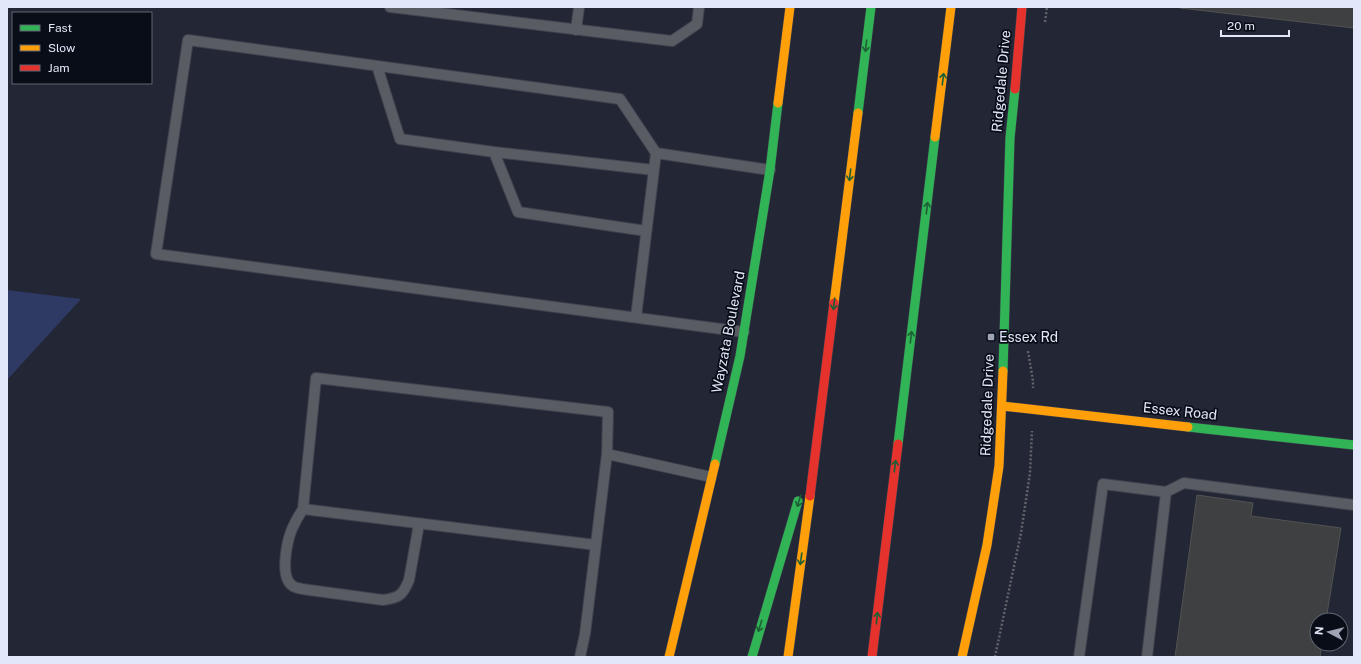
<svg xmlns="http://www.w3.org/2000/svg" width="1361" height="664" viewBox="0 0 1361 664" font-family="'Public Sans',sans-serif">
<style>
.green{fill:#2e3964}
.building{fill:#3e4041;stroke:#525352}
.lines{fill:none;stroke-linecap:round;stroke-linejoin:round}
.lane-casing{stroke:#3f424e;stroke-width:12}
.fast-casing{stroke:#3f424e;stroke-width:10}
.slow-casing{stroke:#3f424e;stroke-width:10}
.jam-casing{stroke:#3f424e;stroke-width:10}
.path{stroke:#62646c;stroke-width:2.5;stroke-dasharray:2 2;stroke-linecap:butt}
.lane{stroke:#5a5c64;stroke-width:10}
.fast{stroke:#30b455;stroke-width:9}
.slow{stroke:#ff9f0a;stroke-width:9}
.jam{stroke:#e5322d;stroke-width:9}
.oneway{stroke:#1c6036}
.poi-dot{fill:#9fa4b4;stroke:#090d18;stroke-width:1.5}
.labels{text-anchor:middle;dominant-baseline:central;stroke-width:3.5;stroke-linejoin:round;paint-order:stroke}
.street-label{font-size:14px;fill:#e2e8f9;stroke:#090d18}
.poi-label{font-size:14px;fill:#e2e8f9;stroke:#090d18;text-anchor:start}
</style>
<rect width="100%" height="100%" fill="#232634"/>
<path class="green" d="M7,290L81,299L7,380Z"/>
<path class="building" d="M1181,7H1354V28L1180,8Z
M1197,495L1253,503L1251,516L1341,528L1326,620H1317V644H1322L1320,657H1175Z"/>
<g class="lines">
<defs>
<path id="lane" d="M390,7L672,41L697,24L699,7
M576,30L579,7
M377,66L400,139L494,152L518,212L646,231
M494,152L654,170
M636,317L656,153
M744,332L156,254L188,40L620,99L656,153L770,170
M1166,492L1184,483L1354,505
M303,509C299,515 295,522 292,529C287,541 279,578 293,586C295,588 299,588 302,589L383,600C399,598 403,595 409,580L419,524
M596,545L303,509L316,378L608,412L607,454
M580,657L585,634L607,454L711,477
M1079,657L1103,484L1166,492L1147,657"/>
<path id="fast" d="M858,113L871,7
M1003,371L1010,138L1015,89
M1188,427L1354,445
M898,444L935,137
M715,464L740,356L770,170L778,103
M752,657L798,501"/>
<path id="slow" d="M778,103L790,7
M935,137L951,7
M834,303L858,113
M1002,406L1188,427
M669,657L715,464
M788,657L810,496
M962,657L987,545L999,466L1003,371"/>
<path id="jam" d="M1015,89L1022,7
M810,496L834,303
M872,657L898,444"/>
</defs>
<use href="#lane" class="lane-casing"/>
<use href="#fast" class="fast-casing"/>
<use href="#slow" class="slow-casing"/>
<use href="#jam" class="jam-casing"/>
<path class="path" d="M1045,22L1047,7
M1028,351L1033,381V388
M995,657L1021,533L1030,473L1032,431"/>
<use href="#lane" class="lane"/>
<use href="#fast" class="fast"/>
<use href="#slow" class="slow"/>
<use href="#jam" class="jam"/>
</g>
<defs><path id="oneway-shaft" d="M-6 0H5M1.5-3L5.5 0L1.5 3" fill="none" stroke-width="1.6" stroke-linecap="round" stroke-linejoin="round"/></defs>
<g class="oneway">
<use href="#oneway-shaft" transform="translate(866 46) rotate(97)"/>
<use href="#oneway-shaft" transform="translate(943 79) rotate(-83)"/>
<use href="#oneway-shaft" transform="translate(850 175) rotate(97)"/>
<use href="#oneway-shaft" transform="translate(927 208) rotate(-83)"/>
<use href="#oneway-shaft" transform="translate(834 304) rotate(97)"/>
<use href="#oneway-shaft" transform="translate(911 337) rotate(-83)"/>
<use href="#oneway-shaft" transform="translate(895 466) rotate(-83)"/>
<use href="#oneway-shaft" transform="translate(799 501) rotate(107)"/>
<use href="#oneway-shaft" transform="translate(801 559) rotate(98)"/>
<use href="#oneway-shaft" transform="translate(877 618) rotate(-83)"/>
<use href="#oneway-shaft" transform="translate(760 626) rotate(107)"/>
</g>
<rect class="poi-dot" x="987" y="333" width="8" height="8" rx="2"/>
<g class="labels">
<g class="street-label">
<text transform="translate(1001 81) rotate(-85)">Ridgedale Drive</text>
<text transform="translate(728 332) rotate(-79)">Wayzata Boulevard</text>
<text transform="translate(987 405) rotate(-88)">Ridgedale Drive</text>
<text transform="translate(1180 411) rotate(6)">Essex Road</text>
</g>
<g class="poi-label">
<text x="999" y="337">Essex Rd</text>
</g>
</g>
<rect width="1361" height="664" fill="none" stroke="#e2e8f9" stroke-width="16"/>
<rect x="12" y="12" width="140" height="72" fill="#090d18" stroke="#606572"/>
<rect x="20" y="25" width="20" height="6" fill="#30b455" stroke="#606572"/>
<text x="48" y="32" font-size="12" fill="#e2e8f9">Fast</text>
<rect x="20" y="45" width="20" height="6" fill="#ff9f0a" stroke="#606572"/>
<text x="48" y="52" font-size="12" fill="#e2e8f9">Slow</text>
<rect x="20" y="65" width="20" height="6" fill="#e5322d" stroke="#606572"/>
<text x="48" y="72" font-size="12" fill="#e2e8f9">Jam</text>
<g transform="translate(1329 632) rotate(277)"><circle r="19" fill="#090d18" stroke="#606572"/>
<path d="M0-3L7 15L0 10L-7 15Z" fill="#9fa4b4"/>
<text y="-6" font-size="11" font-weight="bold" text-anchor="middle" fill="#e2e8f9">N</text>
</g>
<path d="M1221 30v6h68v-6" fill="none" stroke="#e2e8f9" stroke-width="2"/>
<text x="1227" y="30" font-size="12" fill="#e2e8f9" stroke="#090d18" stroke-width="3" paint-order="stroke">20 m</text>
</svg>
